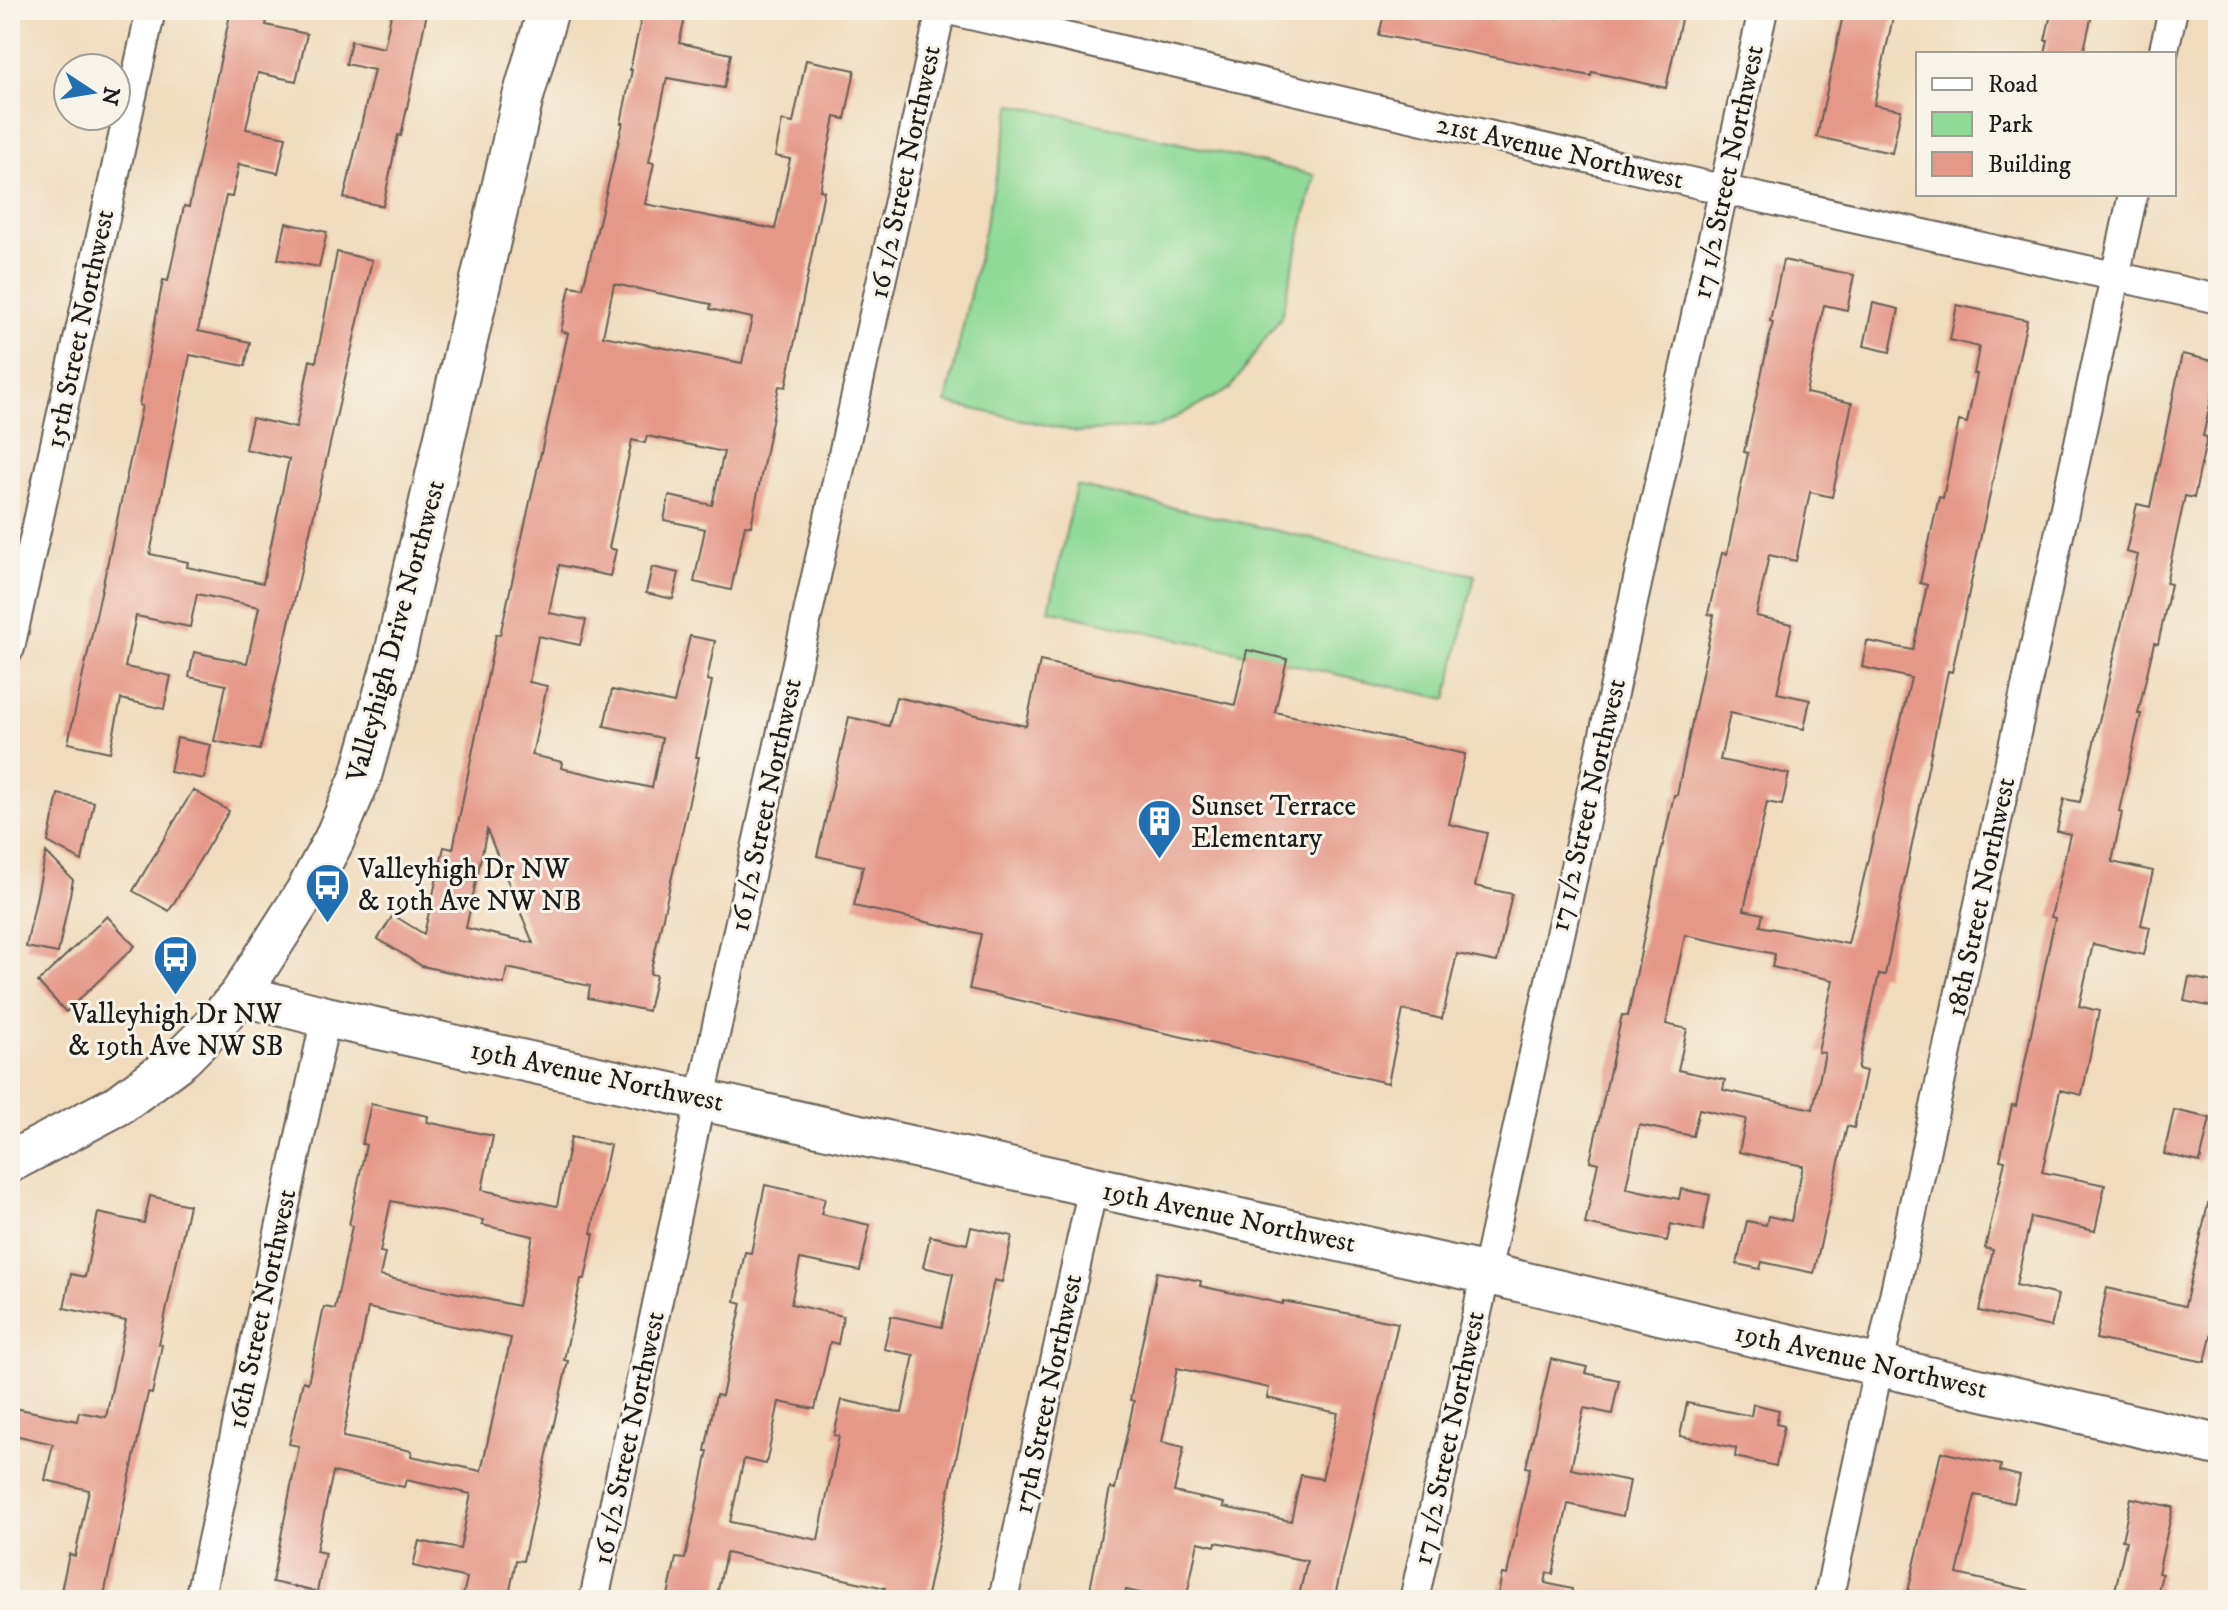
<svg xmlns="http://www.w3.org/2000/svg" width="2228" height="1610" viewBox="0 0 2228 1610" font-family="'IM FELL DW Pica',serif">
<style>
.green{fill:#8fda97;stroke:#567b5a;stroke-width:2}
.building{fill:#e59888;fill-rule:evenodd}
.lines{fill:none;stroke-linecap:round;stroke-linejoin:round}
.street-casing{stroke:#665f54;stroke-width:32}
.secondary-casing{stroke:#665f54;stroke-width:44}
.street{stroke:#fff;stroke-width:28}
.secondary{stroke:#fff;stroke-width:40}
.labels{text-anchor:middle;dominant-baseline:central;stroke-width:6;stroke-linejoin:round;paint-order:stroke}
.street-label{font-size:28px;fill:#1c1c1c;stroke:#f7f3e8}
.poi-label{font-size:28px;fill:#1c1c1c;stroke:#f7f3e8;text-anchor:start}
</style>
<rect width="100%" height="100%" fill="#f7f3e8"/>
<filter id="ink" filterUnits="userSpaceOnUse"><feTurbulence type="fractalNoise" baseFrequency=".0125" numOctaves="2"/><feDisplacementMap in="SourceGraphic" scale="16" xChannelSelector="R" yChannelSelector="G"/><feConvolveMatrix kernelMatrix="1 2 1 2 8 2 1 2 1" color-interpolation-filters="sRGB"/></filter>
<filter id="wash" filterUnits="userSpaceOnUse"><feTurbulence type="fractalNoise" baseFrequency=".006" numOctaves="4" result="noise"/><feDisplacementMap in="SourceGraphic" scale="32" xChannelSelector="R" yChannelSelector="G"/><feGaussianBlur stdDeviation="1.8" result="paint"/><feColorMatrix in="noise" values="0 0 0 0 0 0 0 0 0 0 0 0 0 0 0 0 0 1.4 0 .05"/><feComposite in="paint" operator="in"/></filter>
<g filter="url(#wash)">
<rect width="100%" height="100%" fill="#f0dcbd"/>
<path class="green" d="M1012,104L1315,175L1281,317L1230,389L1157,427L1078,432L946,403Z
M1076,486L1475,575L1447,699L1049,610Z"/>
<g id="blocks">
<path class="building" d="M231,10H269L266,25L307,34L296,81L258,73L246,129L286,137L278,173L239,164L232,197L226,196L198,331L250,342L245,366L190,355L150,554L188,562L187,567L263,583L289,459L245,449L252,418L296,428L310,360L316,362L337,252L372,260L260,750L214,741L226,685L189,677L194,652L247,663L259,607L197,594L190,627L136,616L125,667L171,676L164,709L121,699L110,752L68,743L142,406L139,405L163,280L168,281L184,206L189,207Z
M392,10L427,13L401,136L398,135L383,206L344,198L374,70L346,64L351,41L384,48Z
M643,10L685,18L679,43L731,54L724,88L667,78L649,162L654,163L645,204L775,229L790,159L775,156L782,121L793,123L806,60L855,70L845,119L835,117L820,190L824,191L786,387L779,386L751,526L745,525L731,590L694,582L705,529L664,520L669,496L712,505L724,452L647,436L645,443L632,440L609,548L616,550L610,576L559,565L549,613L586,620L580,645L538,636L529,682L547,686L532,755L562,762L561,768L652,788L662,738L604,726L612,690L674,703L690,636L715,641L707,680L712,681L696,757H699L650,974L656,975L648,1011L588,998L590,986L507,968L504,984L422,966L378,939L393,915L424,934L444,847L453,849L496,634L500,635L568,333L561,331L570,286L583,288L623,123H621L632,70H630ZM614,284L711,304L710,309L752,318L742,363L603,336ZM487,830L533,943L466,928Z
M1385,10H1521L1559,18L1561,10L1592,16L1594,10H1683L1666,88L1592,72L1591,76L1379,35Z
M1844,10H1861L1893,17L1874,105L1901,110L1892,153L1817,137Z
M2052,10H2093L2083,54H2045L2048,40H2045Z
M286,223L327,232L319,267L278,259Z
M1783,260L1854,275L1847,310L1824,305L1806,393L1852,403L1832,497L1810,492L1796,561L1769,555L1756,616L1792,624L1777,693L1810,700L1804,729L1730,713L1720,760L1789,774L1782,805L1767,802L1744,910L1763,914L1760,926L1848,944L1911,678L1862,667L1867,641L1913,650L1927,585L1920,583L1939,497L1943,498L1959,421L1967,423L1977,374H1974L1979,347L1950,340L1957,305L2027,320L1952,672L1948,671L1885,975L1879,974L1858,1069L1866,1071L1854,1128L1847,1126L1814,1273L1762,1262L1760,1269L1737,1264L1747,1221L1766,1225L1768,1216L1791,1221L1803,1166L1739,1152L1746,1119L1699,1109L1693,1136L1639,1125L1626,1188L1679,1199L1681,1189L1710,1195L1703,1231L1671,1224L1667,1241L1585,1224L1598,1163L1590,1161L1622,1015L1628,1016L1659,862L1674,795H1677L1714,615L1708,614L1722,553L1727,554L1748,453L1744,452L1773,322L1770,321ZM1685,935L1775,954L1772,967L1833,980L1818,1052L1825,1053L1813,1109L1723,1090L1725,1080L1678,1070L1687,1029L1666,1024Z
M1873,303L1899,309L1890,352L1864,346Z
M2182,354L2218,362V369L2203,436L2207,437L2194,498L2185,496L2166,583L2171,584L2158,644L2154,643L2138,714H2141L2119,811L2122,812L2112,862L2153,871L2141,925L2150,927L2144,955L2093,944L2079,1006L2099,1011L2082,1095L2060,1090L2042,1172L2105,1185L2095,1231L2031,1217L2016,1285L2058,1295L2051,1327L1979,1311L1993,1250L1985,1248L2005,1161L2000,1160L2012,1105L2016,1106L2055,918L2051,917L2070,834L2057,831L2064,799L2080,802L2138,555L2126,552L2137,504L2150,507Z
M652,567L679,573L673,599L646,593Z
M1247,650L1287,659L1275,712L1465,754L1449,824L1487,833L1475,886L1512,894L1497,962L1457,954L1442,1019L1403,1010L1388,1083L969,989L981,934L854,906L863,866L817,856L849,717L889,726L896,697L1026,726L1040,661L1235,705Z
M177,738L211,745L204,779L170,772Z
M193,790L229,811L169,911L133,891Z
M58,794L94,802L82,861L48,842Z
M46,852L73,880L58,953L26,947Z
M107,916L135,946L66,1012L38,982Z
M2189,977L2218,983V1008L2184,1001Z
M371,1104L428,1116L427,1122L493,1136L482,1190L557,1206L571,1137L610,1145L591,1233L594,1234L585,1279H581L564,1360L568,1361L523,1561L516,1560L508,1600H462L467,1578L413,1566L419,1541L460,1549L471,1494L406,1480L404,1487L333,1472L316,1551L325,1553L317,1592L272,1582L299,1446L289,1444L303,1381L308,1383L324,1307L335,1309L352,1226L349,1225L366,1145L362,1144ZM391,1201L483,1220L482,1225L533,1236L518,1306L380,1276L385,1253L380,1252ZM368,1308L511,1338L481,1471L411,1456L412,1451L343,1437Z
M2174,1110L2210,1118L2200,1162L2164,1154Z
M765,1185L825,1198L821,1214L870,1225L860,1271L800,1259L791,1304L843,1316L838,1344L830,1342L815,1409L779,1402L766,1464L744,1459L730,1522L818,1540L839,1436L834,1435L842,1400L902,1413L914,1355L884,1349L891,1316L942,1327L953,1274L923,1267L930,1236L967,1244L971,1227L1012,1236L1002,1282L994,1280L926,1600H882L885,1588L726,1553L716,1600H667L676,1558L685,1559L708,1451H705L716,1395L722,1396L742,1303L735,1301L745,1252L751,1253Z
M150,1196L189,1205L159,1344L162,1345L152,1394L148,1393L103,1600H59L69,1554L75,1556L89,1490L45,1480L53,1444L10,1434V1407L77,1421L79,1412L106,1417L126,1321L64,1308L71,1274L85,1277L98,1213L144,1223Z
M2208,1204L2218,1205V1306L2205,1362L2096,1339L2107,1288L2185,1306Z
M1157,1272L1201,1281L1200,1286L1283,1304V1301L1398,1323L1334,1600H1298L1307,1561L1216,1542L1215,1546L1198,1542L1186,1600H1173L1126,1590L1124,1600H1088L1110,1488L1115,1489L1134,1401L1130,1400ZM1177,1368L1269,1388L1267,1398L1338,1413L1322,1479L1301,1475L1291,1521L1223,1507L1224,1503L1174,1492L1184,1447L1162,1442Z
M1551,1359L1587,1367L1585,1373L1619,1380L1612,1414L1584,1408L1571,1469L1630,1481L1623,1516L1568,1504L1553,1574L1547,1573L1545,1583L1572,1589L1571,1600H1497L1502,1574L1507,1575L1530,1468L1526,1467Z
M1687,1403L1751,1416L1753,1404L1779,1410L1776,1424L1784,1426L1776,1466L1735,1457L1736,1448L1680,1436Z
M1941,1452L2001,1465L2000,1471L2020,1476L2014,1503L1975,1495L1957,1574L2028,1590L2027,1600H1906Z
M2131,1498L2173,1507L2158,1573L2162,1574L2156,1600H2113L2126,1541L2122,1540Z"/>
</g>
</g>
<g filter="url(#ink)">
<use href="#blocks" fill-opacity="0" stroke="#665f54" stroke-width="2"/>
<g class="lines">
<defs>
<path id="street" d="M949,10L1725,190L2218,299
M2163,54L2173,10
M10,648L151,10
M199,1600L326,1017
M594,1600L701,1098L941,10
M1003,1600L1093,1187
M1414,1600L1763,10
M1828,1600L2133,194"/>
<path id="secondary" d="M240,995L326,1017L1484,1273L2218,1445
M10,1162L120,1104L182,1058L208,1032L240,995L307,890L334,840L361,776L395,654L523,97L548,10"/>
</defs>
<use href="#street" class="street-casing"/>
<use href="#secondary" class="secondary-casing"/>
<use href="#street" class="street"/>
<use href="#secondary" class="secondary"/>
</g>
</g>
<defs>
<symbol id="building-pin" viewBox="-11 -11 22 30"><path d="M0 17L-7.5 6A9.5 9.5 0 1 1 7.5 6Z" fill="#1f6fb2" stroke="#f7f3e8"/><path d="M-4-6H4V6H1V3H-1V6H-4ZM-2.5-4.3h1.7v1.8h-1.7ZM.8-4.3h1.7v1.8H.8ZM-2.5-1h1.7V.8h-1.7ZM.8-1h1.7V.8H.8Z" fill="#fff"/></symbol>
<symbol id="bus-pin" viewBox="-11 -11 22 30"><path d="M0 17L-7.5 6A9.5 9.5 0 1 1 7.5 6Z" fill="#1f6fb2" stroke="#f7f3e8"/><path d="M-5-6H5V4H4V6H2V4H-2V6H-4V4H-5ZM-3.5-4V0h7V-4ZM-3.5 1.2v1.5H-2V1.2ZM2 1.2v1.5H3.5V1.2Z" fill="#fff"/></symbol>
</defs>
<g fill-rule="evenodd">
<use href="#building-pin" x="1134" y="796" width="51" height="69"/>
<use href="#bus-pin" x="302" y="860" width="51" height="69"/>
<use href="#bus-pin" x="150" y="932" width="51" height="69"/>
</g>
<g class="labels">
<g class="street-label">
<text transform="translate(1560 152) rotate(13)">21st Avenue Northwest</text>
<text transform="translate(905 172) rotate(-78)">16 1/2 Street Northwest</text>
<text transform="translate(1728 172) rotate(-78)">17 1/2 Street Northwest</text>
<text transform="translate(80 329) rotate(-78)">15th Street Northwest</text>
<text transform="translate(396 631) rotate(-75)">Valleyhigh Drive Northwest</text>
<text transform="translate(766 805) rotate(-78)">16 1/2 Street Northwest</text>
<text transform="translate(1588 805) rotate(-77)">17 1/2 Street Northwest</text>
<text transform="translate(1981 897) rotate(-78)">18th Street Northwest</text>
<text transform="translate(597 1076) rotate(12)">19th Avenue Northwest</text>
<text transform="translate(1229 1217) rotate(12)">19th Avenue Northwest</text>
<text transform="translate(262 1309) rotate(-78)">16th Street Northwest</text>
<text transform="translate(1861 1361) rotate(13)">19th Avenue Northwest</text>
<text transform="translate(1048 1394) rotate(-78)">17th Street Northwest</text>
<text transform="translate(629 1438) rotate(-78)">16 1/2 Street Northwest</text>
<text transform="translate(1449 1438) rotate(-78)">17 1/2 Street Northwest</text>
</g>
<g class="poi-label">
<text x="1191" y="806">Sunset Terrace<tspan x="1191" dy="32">Elementary</tspan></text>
<text x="358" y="869">Valleyhigh Dr NW<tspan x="358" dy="32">&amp; 19th Ave NW NB</tspan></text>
<text x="176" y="1014" text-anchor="middle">Valleyhigh Dr NW<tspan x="176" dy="32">&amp; 19th Ave NW SB</tspan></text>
</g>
</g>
<rect width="2228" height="1610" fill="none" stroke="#f7f3e8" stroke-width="40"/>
<rect x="1916" y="52" width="260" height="144" fill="#f7f3e8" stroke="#9f9d96" stroke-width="2"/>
<rect x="1932" y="78" width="40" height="12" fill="#ffffff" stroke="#9f9d96" stroke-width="2"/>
<text x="1988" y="92" font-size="24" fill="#1c1c1c">Road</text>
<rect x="1932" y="112" width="40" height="24" fill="#8fda97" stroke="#9f9d96" stroke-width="2"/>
<text x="1988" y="132" font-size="24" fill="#1c1c1c">Park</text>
<rect x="1932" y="152" width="40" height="24" fill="#e59888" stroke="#9f9d96" stroke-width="2"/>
<text x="1988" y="172" font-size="24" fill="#1c1c1c">Building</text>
<g transform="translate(92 92) rotate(102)"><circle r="38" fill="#f7f3e8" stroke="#9f9d96" stroke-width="2"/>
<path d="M0-6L14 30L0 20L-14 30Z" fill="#1f6fb2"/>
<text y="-12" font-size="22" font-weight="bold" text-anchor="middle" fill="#1c1c1c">N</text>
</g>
</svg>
